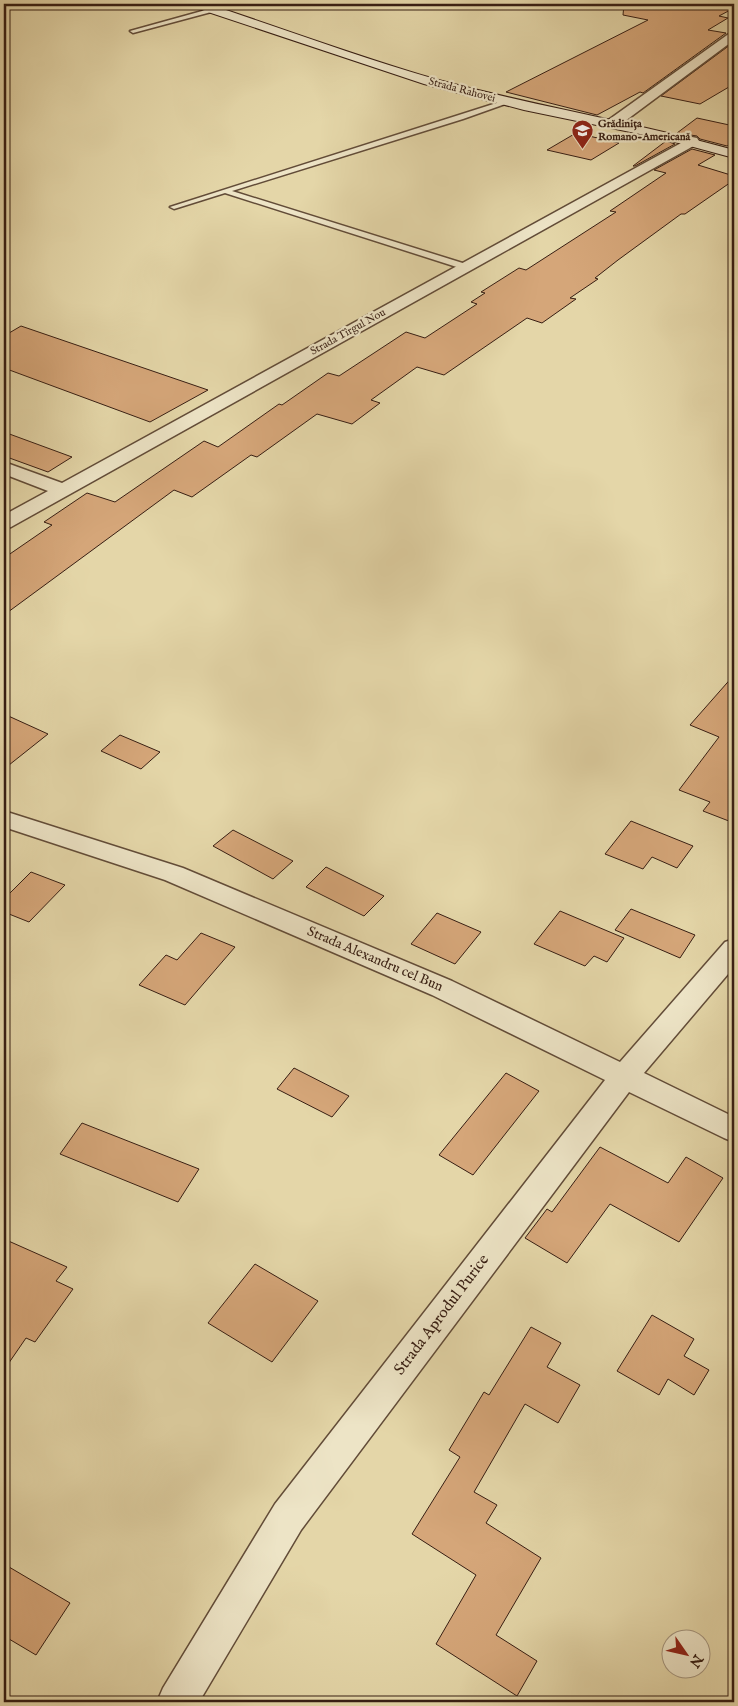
<svg xmlns="http://www.w3.org/2000/svg" width="738" height="1706" viewBox="0 0 738 1706" font-family="'IM FELL English',serif">
<style>
.building{fill:#d5a679;stroke:#371e13}
.lines{fill:none;stroke-linecap:round;stroke-linejoin:round}
.service-casing{stroke:#624c38;stroke-width:3}
.minor-casing{stroke:#624c38;stroke-width:3}
.secondary-casing{stroke:#371e13;stroke-width:2}
.service{fill:#ede4c6;fill-rule:evenodd}
.minor{fill:#ede4c6;fill-rule:evenodd}
.secondary{fill:#ede4c6;fill-rule:evenodd}
.labels{text-anchor:middle;dominant-baseline:central;stroke-width:4.5;stroke-linejoin:round;paint-order:stroke}
.far-street-label{font-size:11px;fill:#371e13;stroke:#ede4c6}
.far-poi-label{font-size:11px;font-weight:bold;fill:#371e13;stroke:#ede4c6;text-anchor:start}
.street-label{font-size:14px;fill:#371e13;stroke:#ede4c6}
.near-street-label{font-size:16px;fill:#371e13;stroke:#ede4c6}
</style>
<rect width="100%" height="100%" fill="#e4d6a8"/>
<filter id="stains"><feTurbulence type="fractalNoise" baseFrequency=".004" numOctaves="4"/><feColorMatrix values="0 0 0 0 .2 0 0 0 0 .09 0 0 0 0 .02 0 0 0 .5 -.17"/></filter>
<radialGradient id="worn" r=".72"><stop offset=".6" stop-color="#630" stop-opacity="0"/><stop offset="1" stop-color="#630" stop-opacity=".3"/></radialGradient>
<path class="building" d="M624,4H734V8L719,16L728,18L708,30L726,33L643,93L640,92L597,115L506,92L648,20L623,15Z
M734,42V84L700,104L661,96Z
M697,118L734,126V142L727,146L700,139L697,136L677,133Z
M576,133L619,143L591,160L547,150Z
M666,141L675,144L635,166H633Z
M692,149L715,155L698,165L734,176V180L685,214H681L618,260L595,278L598,279L570,298L576,299L542,323L527,318L444,375L417,367L371,400L380,403L352,424L317,414L257,457L251,455L192,497L174,490L4,615V558L52,525L44,522L87,493L115,502L204,441L218,447L279,404L282,405L328,373L339,376L406,332L425,338L477,304L471,302L485,293L481,292L519,268L526,270L616,212L610,211L666,173L654,170Z
M21,326L208,390L150,422L4,368V336Z
M4,432L72,457L48,472L4,456Z
M734,675V823L703,811L710,802L679,790L719,737L690,725Z
M4,714L48,734L4,769Z
M120,735L160,752L141,769L101,751Z
M631,821L693,846L677,868L652,857L643,869L605,854Z
M233,830L293,861L273,879L213,846Z
M326,867L384,896L364,916L306,887Z
M31,872L65,885L29,922L4,912V899Z
M631,909L695,935L680,958L615,930Z
M560,911L624,938L607,962L594,956L585,966L534,944Z
M437,913L481,932L455,964L411,944Z
M201,933L235,947L185,1005L139,985L166,955L177,960Z
M294,1068L349,1096L332,1117L277,1089Z
M506,1073L539,1091L473,1175L439,1155Z
M82,1123L199,1169L178,1202L60,1154Z
M600,1147L668,1183L686,1157L723,1178L679,1242L610,1204L567,1263L525,1238L547,1209L552,1212Z
M4,1239L67,1267L56,1281L73,1289L35,1342L26,1338L4,1370Z
M255,1264L318,1301L272,1362L208,1323Z
M652,1315L694,1339L684,1356L709,1370L694,1395L668,1379L659,1395L617,1371Z
M531,1327L561,1343L547,1367L580,1385L558,1423L525,1404L474,1492L497,1505L486,1523L541,1558L496,1635L537,1661L517,1696L436,1644L476,1575L412,1534L460,1457L449,1450L484,1392L489,1395Z
M4,1564L70,1603L36,1655L4,1636Z"/>
<g class="lines">
<defs>
<path id="service" d="M213,8L215,11L133,33L130,31Z
M506,100L509,102L508,103L463,119L232,191L469,265V269H463L225,193L174,209L170,207Z"/>
<path id="minor" d="M734,32V40L617,127H607L606,124L607,121L730,33Z
M692,137L697,138L699,141L697,144L11,527L4,529V515L48,491L4,474V462L62,483Z
M4,811L183,868L452,981L620,1062L725,942L734,939V967L644,1073L734,1117V1142L724,1138L629,1092L301,1530L199,1702H157L163,1688L275,1504L605,1080L432,995L165,880L4,827Z"/>
<path id="secondary" d="M191,4H208C284,29 359,57 435,79C534,106 635,122 734,150V158L664,139L524,110L424,84L193,7Z"/>
</defs>
<use href="#service" class="service-casing"/>
<use href="#minor" class="minor-casing"/>
<use href="#secondary" class="secondary-casing"/>
<use href="#service" class="service"/>
<use href="#minor" class="minor"/>
<use href="#secondary" class="secondary"/>
</g>
<defs>
<symbol id="school-pin" viewBox="-11 -11 22 30"><path d="M0 17L-7.5 6A9.5 9.5 0 1 1 7.5 6Z" fill="#8f2418" stroke="#ede4c6"/><path d="M0-5L7-2L0 1L-7-2ZM-4 1L0 2.5L4 1V4Q0 6-4 4Z" fill="#fff"/></symbol>
</defs>
<g fill-rule="evenodd">
<use href="#school-pin" x="570" y="118" width="25" height="34"/>
</g>
<g class="labels">
<g class="far-street-label">
<text transform="translate(462 90) rotate(15)">Strada Rahovei</text>
<text transform="translate(348 332) rotate(-29)">Strada Tîrgul Nou</text>
</g>
<g class="far-poi-label">
<text x="598" y="124">Grădinița<tspan x="598" dy="13">Romano-Americană</tspan></text>
</g>
<g class="street-label">
<text transform="translate(375 959) rotate(23)">Strada Alexandru cel Bun</text>
</g>
<g class="near-street-label">
<text transform="translate(442 1315) rotate(-53)">Strada Aprodul Purice</text>
</g>
</g>
<rect width="738" height="1706" fill="none" stroke="#e4d6a8" stroke-width="20"/>
<rect x="5" y="5" width="728" height="1696" fill="none" stroke="#371e13" stroke-width="2.5"/>
<rect x="10" y="10" width="718" height="1686" fill="none" stroke="#371e13"/>
<g transform="translate(686 1654) rotate(124)"><circle r="24" fill="#ede4c6" stroke="#a4957e"/>
<path d="M0-4L9 19L0 12L-9 19Z" fill="#8f2418"/>
<text y="-8" font-size="14" font-weight="bold" text-anchor="middle" fill="#371e13">N</text>
</g>
<rect width="100%" height="100%" filter="url(#stains)"/>
<rect width="100%" height="100%" fill="url(#worn)"/>
</svg>
